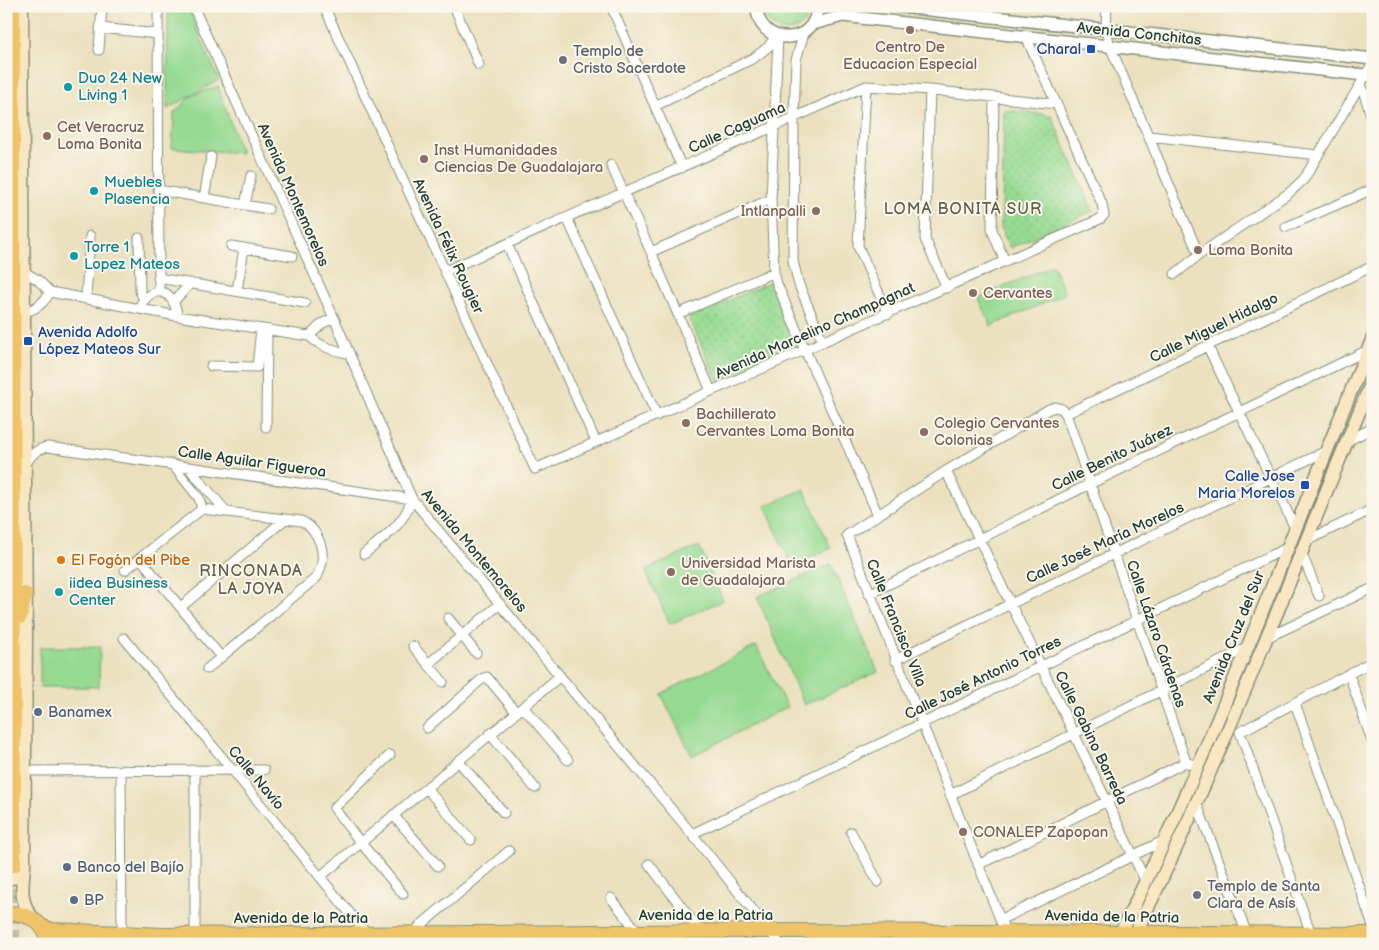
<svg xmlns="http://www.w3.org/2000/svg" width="1379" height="950" viewBox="0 0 1379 950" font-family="'Balsamiq Sans',sans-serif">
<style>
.grass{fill:#96da92;stroke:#5a8c63}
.park{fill:url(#park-dots);stroke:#5a8c63}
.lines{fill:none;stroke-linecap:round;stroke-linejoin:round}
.primary-tunnel{stroke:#c2c0a3;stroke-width:14;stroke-dasharray:14 7;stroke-linecap:butt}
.minor-casing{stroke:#858f7a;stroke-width:11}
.tertiary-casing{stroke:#858f7a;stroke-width:14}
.secondary-casing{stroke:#858f7a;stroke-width:15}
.primary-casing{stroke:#858f7a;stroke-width:16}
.minor{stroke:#fff;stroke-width:9}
.tertiary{stroke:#fff;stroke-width:11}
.secondary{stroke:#f9e7c3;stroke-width:12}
.primary{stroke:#efc469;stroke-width:14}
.education-dot{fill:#8d6e63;stroke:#fbf7ec;stroke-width:2}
.transit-dot{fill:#1a4fb4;stroke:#fbf7ec;stroke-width:2}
.worship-dot{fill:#6b7280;stroke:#fbf7ec;stroke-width:2}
.culture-dot{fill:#0f9aa8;stroke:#fbf7ec;stroke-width:2}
.food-dot{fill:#e8710a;stroke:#fbf7ec;stroke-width:2}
.service-dot{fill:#5c6f8a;stroke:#fbf7ec;stroke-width:2}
.labels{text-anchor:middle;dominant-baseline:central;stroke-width:4;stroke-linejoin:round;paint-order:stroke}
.street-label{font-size:15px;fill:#1f3d34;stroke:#fbf7ec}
.education-label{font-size:15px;fill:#785e54;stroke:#fbf7ec;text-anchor:start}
.transit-label{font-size:15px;fill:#164399;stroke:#fbf7ec;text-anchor:end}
.worship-label{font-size:15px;fill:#5b616d;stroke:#fbf7ec;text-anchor:start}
.culture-label{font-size:15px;fill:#0d838f;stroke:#fbf7ec;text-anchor:start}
.food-label{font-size:15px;fill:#c56008;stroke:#fbf7ec;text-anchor:start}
.service-label{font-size:15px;fill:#4e5e75;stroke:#fbf7ec;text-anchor:start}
.neighbourhood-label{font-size:16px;letter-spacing:1px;fill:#63624d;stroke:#fbf7ec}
</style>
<defs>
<pattern id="park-dots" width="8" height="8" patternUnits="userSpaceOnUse" patternTransform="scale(1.25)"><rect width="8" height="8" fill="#96da92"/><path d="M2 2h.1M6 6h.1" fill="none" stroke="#81bc7e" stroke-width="1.8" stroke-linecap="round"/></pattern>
</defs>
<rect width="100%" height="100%" fill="#fbf7ec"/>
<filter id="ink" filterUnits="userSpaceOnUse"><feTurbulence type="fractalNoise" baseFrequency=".02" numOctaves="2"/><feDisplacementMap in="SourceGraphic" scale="10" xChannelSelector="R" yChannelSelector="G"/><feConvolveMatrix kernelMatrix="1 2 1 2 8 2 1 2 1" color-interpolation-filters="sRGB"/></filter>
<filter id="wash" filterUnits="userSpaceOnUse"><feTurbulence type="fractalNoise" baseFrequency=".0096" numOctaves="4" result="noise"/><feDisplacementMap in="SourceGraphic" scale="20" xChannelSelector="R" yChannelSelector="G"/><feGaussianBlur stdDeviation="1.12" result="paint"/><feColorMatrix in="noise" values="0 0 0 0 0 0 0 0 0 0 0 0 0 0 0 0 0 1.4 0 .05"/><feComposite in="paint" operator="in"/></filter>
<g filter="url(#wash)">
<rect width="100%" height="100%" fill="#ebe1bf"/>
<path class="grass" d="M168,6H187L219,80L167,109Z
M764,6H811C808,40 764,38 764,6Z
M218,86L241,153L172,148L174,113L191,96Z
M1053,265L1065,294L991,326L978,298Z
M804,489L831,548L792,566L765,506Z
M699,546L723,600L670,624L645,570Z
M831,564L878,672L804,705L757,597Z
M756,646L787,707L692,756L661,694Z
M40,647H100L99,687H40Z"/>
<path class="park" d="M1004,110L1051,115L1093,211L1010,248C1004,236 998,227 1002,213Z
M772,281L777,298L799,346L718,382L689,318Z"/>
</g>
<g filter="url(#ink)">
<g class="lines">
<path class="primary-tunnel" d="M13,944L14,867"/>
<defs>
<path id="minor" d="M158,6L159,291
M193,6L334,318L412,499L692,834L780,944
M324,6L535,469L1100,219L1104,215L1102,204L1026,37
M454,6L479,65
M611,6L682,168
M1107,6L1106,30L1110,46L1199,255
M100,28L158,34
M804,33L796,60L794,118L793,261L799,285L823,342
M778,37L771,199L774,272L777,284L805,350L878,515
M99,50L102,6
M1361,84L1373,121
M866,86L858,246L888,314
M930,90L925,239L947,288
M994,98L992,230L1005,262
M655,106L754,58L768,47L776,36
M1149,136L1318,155
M611,165L651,252L711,391
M158,190L268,209
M204,198L211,157
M245,205L251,176
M567,218L657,416
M1286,227L1373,189
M139,238L140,291L144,300
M507,244L596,442
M231,246L292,256
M651,252L771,199
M23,271L38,280L50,292L177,316L309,336C321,347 332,350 348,353
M445,271L866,86L930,90L1056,104
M1175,274L1199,255L1289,193L1304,179L1373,63
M158,278L305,303
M237,291L244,248
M86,298L90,236
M174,301L191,283
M141,304C156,283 175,291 177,316
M23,312C35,310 44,303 50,292
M678,314L774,272
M309,336L323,323L334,318
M1208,347L1295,528
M211,366L257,367L261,329
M1066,414L1373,266
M266,427L267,330
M1347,441L1373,428
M172,464L199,498L202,509
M25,465C31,455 36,449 48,447L412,499C403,526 384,537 364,554
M188,467L225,510
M946,471L1146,882
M1306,541L1373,509
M1301,552L1319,596
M140,558L221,657
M125,570L202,509L301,521C315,526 324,546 322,561C322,566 319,572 317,577L207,669
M869,594L1090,484L1368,350
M181,607L284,520
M448,618L476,653
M124,638L367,934
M1266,638L1373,588
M413,646L443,682
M895,660L1326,451
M428,664L500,604
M1349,674L1373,744
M1295,703L1373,926
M523,707L568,760
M427,728L483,678L487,677L516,712
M1240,732L1311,934
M1240,732L1373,661
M490,734L535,788
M390,755L334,808L353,833L403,894
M458,761L504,813
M121,770L122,934
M24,771L264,770
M426,788L471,840
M950,795L1247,648
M1196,802L1247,934
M393,815L438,866
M851,832L878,882
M692,834L1287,548
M649,864L700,931
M978,865L1186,762L1191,764
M320,877L560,676
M611,898L638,932
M1000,920L1165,840
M195,944V770
M411,944L413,934L421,925L509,851
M1010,944L847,535L946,471L1049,409L1055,407L1062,409L1066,414L1186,762"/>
<path id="tertiary" d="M757,6C756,47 817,48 817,6
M894,6L1373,59
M813,24L843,16L1373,76"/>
<path id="secondary" d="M22,6L26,638L24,867C22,886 19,904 34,919
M6,879L17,877L24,867
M1115,944C1214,748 1288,540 1373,338
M1130,944C1222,760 1293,568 1373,379"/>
<path id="primary" d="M13,6L14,865
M20,617L25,594
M6,913C25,912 48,922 47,944
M41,926L52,930L164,935L770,931L1373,934"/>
</defs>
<use href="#minor" class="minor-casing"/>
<use href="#tertiary" class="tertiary-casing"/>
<use href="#secondary" class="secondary-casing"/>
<use href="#primary" class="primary-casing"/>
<use href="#minor" class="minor"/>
<use href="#tertiary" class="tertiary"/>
<use href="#secondary" class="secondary"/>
<use href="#primary" class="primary"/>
</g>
</g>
<g class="education-dot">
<circle cx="910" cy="30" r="5"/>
<circle cx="47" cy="136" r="5"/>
<circle cx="424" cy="159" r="5"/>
<circle cx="816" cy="211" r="5"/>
<circle cx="1198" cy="250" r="5"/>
<circle cx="973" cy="293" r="5"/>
<circle cx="686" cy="423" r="5"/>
<circle cx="924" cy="432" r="5"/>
<circle cx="671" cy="572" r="5"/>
<circle cx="963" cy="832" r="5"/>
</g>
<g class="transit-dot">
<rect x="1086" y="44" width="10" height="10" rx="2.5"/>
<rect x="23" y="336" width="10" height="10" rx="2.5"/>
<rect x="1300" y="480" width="10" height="10" rx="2.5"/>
</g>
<g class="worship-dot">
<circle cx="563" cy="60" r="5"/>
<circle cx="1197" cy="895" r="5"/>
</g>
<g class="culture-dot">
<circle cx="68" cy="87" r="5"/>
<circle cx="94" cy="191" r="5"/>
<circle cx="74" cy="256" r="5"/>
<circle cx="59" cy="592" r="5"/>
</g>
<circle class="food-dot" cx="61" cy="560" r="5"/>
<g class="service-dot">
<circle cx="38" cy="712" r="5"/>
<circle cx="67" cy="867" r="5"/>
<circle cx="74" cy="900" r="5"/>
</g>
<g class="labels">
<g class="street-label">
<text transform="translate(1139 34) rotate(6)">Avenida Conchitas</text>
<text transform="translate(737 128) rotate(-24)">Calle Caguama</text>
<text transform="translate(293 195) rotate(66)">Avenida Montemorelos</text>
<text transform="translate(448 246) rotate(65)">Avenida Félix Rougier</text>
<text transform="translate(1214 328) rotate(-26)">Calle Miguel Hidalgo</text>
<text transform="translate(815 331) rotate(-24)">Avenida Marcelino Champagnat</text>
<text transform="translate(1112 458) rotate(-26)">Calle Benito Juárez</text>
<text transform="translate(252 462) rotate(8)">Calle Aguilar Figueroa</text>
<text transform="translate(1105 543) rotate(-25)">Calle José María Morelos</text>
<text transform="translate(474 551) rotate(50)">Avenida Montemorelos</text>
<text transform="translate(896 623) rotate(68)">Calle Francisco Villa</text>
<text transform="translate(1156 634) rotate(71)">Calle Lázaro Cárdenas</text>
<text transform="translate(1234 637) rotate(-68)">Avenida Cruz del Sur</text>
<text transform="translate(983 678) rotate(-26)">Calle José Antonio Torres</text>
<text transform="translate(1091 738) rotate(64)">Calle Gabino Barreda</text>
<text transform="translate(256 778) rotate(50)">Calle Navío</text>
<text x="706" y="915">Avenida de la Patria</text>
<text transform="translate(1112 917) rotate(1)">Avenida de la Patria</text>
<text x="301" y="918">Avenida de la Patria</text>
</g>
<g class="education-label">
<text x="910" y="47" text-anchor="middle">Centro De<tspan x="910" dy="17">Educacion Especial</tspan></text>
<text x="57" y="127">Cet Veracruz<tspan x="57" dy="17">Loma Bonita</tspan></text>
<text x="434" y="150">Inst Humanidades<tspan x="434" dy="17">Ciencias De Guadalajara</tspan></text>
<text x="806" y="211" text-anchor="end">Intlanpalli</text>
<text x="1208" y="250">Loma Bonita</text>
<text x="983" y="293">Cervantes</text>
<text x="696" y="414">Bachillerato<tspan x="696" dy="17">Cervantes Loma Bonita</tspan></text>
<text x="934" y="423">Colegio Cervantes<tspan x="934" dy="17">Colonias</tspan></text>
<text x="681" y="563">Universidad Marista<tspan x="681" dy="17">de Guadalajara</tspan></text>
<text x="973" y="832">CONALEP Zapopan</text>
</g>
<g class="transit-label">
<text x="1081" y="49">Charal</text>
<text x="38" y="332" text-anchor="start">Avenida Adolfo<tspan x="38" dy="17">López Mateos Sur</tspan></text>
<text x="1295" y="476">Calle Jose<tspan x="1295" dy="17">Maria Morelos</tspan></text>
</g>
<g class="worship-label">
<text x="573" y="51">Templo de<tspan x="573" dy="17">Cristo Sacerdote</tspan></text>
<text x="1207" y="886">Templo de Santa<tspan x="1207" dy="17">Clara de Asís</tspan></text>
</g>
<g class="culture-label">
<text x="78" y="78">Duo 24 New<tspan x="78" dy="17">Living 1</tspan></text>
<text x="104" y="182">Muebles<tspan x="104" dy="17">Plasencia</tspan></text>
<text x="84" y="247">Torre 1<tspan x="84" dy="17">Lopez Mateos</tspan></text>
<text x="69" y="583">iidea Business<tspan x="69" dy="17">Center</tspan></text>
</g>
<g class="food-label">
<text x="71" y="560">El Fogón del Pibe</text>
</g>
<g class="service-label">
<text x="48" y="712">Banamex</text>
<text x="77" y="867">Banco del Bajío</text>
<text x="84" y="900">BP</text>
</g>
<g class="neighbourhood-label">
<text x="963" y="209">LOMA BONITA SUR</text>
<text x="251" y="571">RINCONADA<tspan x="251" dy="18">LA JOYA</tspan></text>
</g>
</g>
<rect width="1379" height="950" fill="none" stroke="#fbf7ec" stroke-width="25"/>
</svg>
